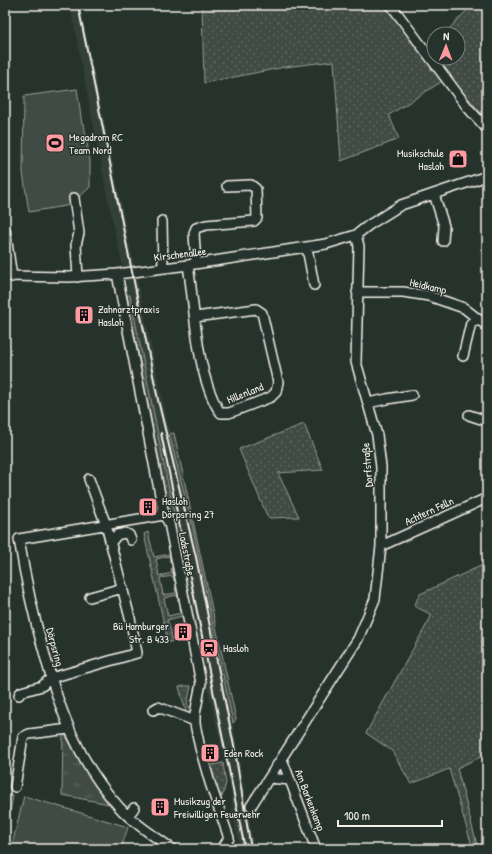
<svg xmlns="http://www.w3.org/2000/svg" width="492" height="854" viewBox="0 0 492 854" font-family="'Patrick Hand',sans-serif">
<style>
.built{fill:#333f39}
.grass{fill:url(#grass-dots);stroke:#9a9e96}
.park{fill:url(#park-tufts);stroke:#9a9e96}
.pitch{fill:#414b45;stroke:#9a9e96}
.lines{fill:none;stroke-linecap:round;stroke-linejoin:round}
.minor-casing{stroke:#f4f1e8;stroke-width:12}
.minor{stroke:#26332d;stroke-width:9}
.rail{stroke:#f4f1e8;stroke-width:2}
.labels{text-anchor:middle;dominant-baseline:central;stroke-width:3;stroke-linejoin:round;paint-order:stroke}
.poi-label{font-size:11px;fill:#f4f1e8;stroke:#26332d;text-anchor:start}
.street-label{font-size:11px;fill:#f4f1e8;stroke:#26332d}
</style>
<defs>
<pattern id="grass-dots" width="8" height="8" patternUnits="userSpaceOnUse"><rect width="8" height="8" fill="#414b45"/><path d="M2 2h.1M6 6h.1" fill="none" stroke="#5d6560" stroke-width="1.8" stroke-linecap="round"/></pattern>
<pattern id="park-tufts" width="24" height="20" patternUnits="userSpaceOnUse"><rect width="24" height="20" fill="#414b45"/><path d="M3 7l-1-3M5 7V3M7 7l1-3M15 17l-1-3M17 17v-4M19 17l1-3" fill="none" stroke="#5d6560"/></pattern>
</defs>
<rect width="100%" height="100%" fill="#26332d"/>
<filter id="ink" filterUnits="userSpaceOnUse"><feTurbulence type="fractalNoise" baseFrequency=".025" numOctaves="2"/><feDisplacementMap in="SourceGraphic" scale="8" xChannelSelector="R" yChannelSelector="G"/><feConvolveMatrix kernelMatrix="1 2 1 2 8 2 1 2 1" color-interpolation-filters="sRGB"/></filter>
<g filter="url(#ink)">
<path class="built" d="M70,5H80L148,332L173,447L191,520L224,678L233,723L254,849H240L232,813V800L228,776L213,711L203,674L168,509L121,258L110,210Z"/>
<path class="grass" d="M202,5H387L444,80L389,115L399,139L341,161L334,61L285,67L204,83Z
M472,5H487V120L434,58H458V34H444Z
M127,295H130L175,519H171L168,509Z
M304,424L323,470L278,473L299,517L268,518L239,449Z
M174,433L236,719L233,723L191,520L169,434Z
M148,532L154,557L170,554L171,561L170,562L169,556L156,559L159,576L172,573L171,568H173L175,581H174L173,576L160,578L163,595L176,593L175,588L177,587L179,600L178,601L177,595L164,598L168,616L181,613L180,607H181L182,616L167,620L171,631L172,641L171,642H168L144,534Z
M487,563V754L457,768L478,849H473L449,769L411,784L392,751L366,733L432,615L414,606L420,594Z
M184,686H191L187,704L193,712V715L187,716L179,687Z
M223,763L226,783L222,797L221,794L216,792L206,766Z"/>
<path class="park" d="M63,731L86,771L109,804L62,795Z
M5,794L13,796L5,838Z"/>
<path class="pitch" d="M77,89L82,124H84L90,161V187L71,205L29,212L23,173L24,96Z
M24,796L128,827L121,849H11Z"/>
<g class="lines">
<defs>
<path id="minor" d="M391,5L468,108L487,129
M434,194L444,226L443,241
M74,198L79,233L76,245L78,277
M162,221L163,268
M5,229L12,277
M307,248L314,285
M196,264L194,233L196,228L206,225L254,221L257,218L256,189L251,185L227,186
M188,265C195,309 196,372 218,409L221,413H229L271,397L276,392L278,382L262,313L256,309L195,317
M117,274L164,515L169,523L201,683L195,714V724L200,748L210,783L229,838L222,849
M5,276L69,277L117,274L188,265L326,244L356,235L369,225L401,205L487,176
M357,292H403L429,296L464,308L487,326
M463,356L471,323L479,320
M368,403L387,399L412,395
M469,415L487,421
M164,515L19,539C25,577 33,615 44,652C59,709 79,764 120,808C134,824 155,836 172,849
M111,542L117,535L125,533L129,535L131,540
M381,546L487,498
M90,597L123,588
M19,695L21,692L42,686L51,678L137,653L130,618L106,525L89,479
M153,710L158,707L195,721
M282,759L316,849
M270,778L290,780
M15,787L23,737L29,734L69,729
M251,806L358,639L375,599L381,546V467L377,435L356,362L359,246L356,235
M128,816L134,808"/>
</defs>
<use href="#minor" class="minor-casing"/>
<use href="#minor" class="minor"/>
<path class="rail" d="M78,5L158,400L196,557L235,751L251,849
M161,433L245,849"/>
</g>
</g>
<defs>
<symbol id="stadium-square" viewBox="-11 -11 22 22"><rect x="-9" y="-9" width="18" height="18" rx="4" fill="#ff9aa2" stroke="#26332d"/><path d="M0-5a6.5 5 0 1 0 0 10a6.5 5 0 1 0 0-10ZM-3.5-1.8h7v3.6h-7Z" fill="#111"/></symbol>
<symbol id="shop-square" viewBox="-11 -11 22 22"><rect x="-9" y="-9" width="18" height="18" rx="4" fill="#ff9aa2" stroke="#26332d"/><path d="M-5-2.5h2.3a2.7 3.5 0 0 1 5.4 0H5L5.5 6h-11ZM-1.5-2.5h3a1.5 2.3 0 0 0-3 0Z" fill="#111"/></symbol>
<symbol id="building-square" viewBox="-11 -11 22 22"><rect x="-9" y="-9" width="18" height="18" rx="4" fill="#ff9aa2" stroke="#26332d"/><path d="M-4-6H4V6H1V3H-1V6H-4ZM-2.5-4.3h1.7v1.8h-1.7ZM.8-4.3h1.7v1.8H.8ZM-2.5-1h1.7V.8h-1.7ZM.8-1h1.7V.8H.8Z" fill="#111"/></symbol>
<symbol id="station-square" viewBox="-11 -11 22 22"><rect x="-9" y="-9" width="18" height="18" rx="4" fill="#ff9aa2" stroke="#26332d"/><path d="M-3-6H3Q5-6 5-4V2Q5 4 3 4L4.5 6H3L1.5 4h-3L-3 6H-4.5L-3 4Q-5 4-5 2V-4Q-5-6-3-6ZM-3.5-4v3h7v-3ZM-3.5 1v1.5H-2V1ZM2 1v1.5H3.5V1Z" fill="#111"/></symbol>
</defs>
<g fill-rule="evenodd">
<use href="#stadium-square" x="44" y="132" width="22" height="22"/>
<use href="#shop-square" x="447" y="148" width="22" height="22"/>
<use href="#building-square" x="73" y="304" width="22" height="22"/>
<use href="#building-square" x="137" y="496" width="22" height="22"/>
<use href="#building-square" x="172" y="621" width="22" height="22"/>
<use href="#station-square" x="198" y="637" width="22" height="22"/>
<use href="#building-square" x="199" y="742" width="22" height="22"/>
<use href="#building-square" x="149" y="796" width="22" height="22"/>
</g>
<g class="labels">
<g class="poi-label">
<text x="69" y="137">Megadrom RC<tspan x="69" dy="13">Team Nord</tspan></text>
<text x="444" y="153" text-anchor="end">Musikschule<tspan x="444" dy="13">Hasloh</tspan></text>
<text x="98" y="309">Zahnarztpraxis<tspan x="98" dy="13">Hasloh</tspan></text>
<text x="162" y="501">Hasloh<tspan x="162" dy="13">Dörpsring 27</tspan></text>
<text x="169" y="626" text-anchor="end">Bü Hamburger<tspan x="169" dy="13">Str. B 433</tspan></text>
<text x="223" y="648">Hasloh</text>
<text x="224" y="753">Eden Rock</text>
<text x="174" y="801">Musikzug der<tspan x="174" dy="13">Freiwilligen Feuerwehr</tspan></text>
</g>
<g class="street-label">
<text transform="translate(180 254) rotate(-7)">Kirschenallee</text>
<text transform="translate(428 286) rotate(13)">Heidkamp</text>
<text transform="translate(245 393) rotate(-22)">Hillenland</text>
<text transform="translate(367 465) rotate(-95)">Dorfstraße</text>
<text transform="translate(429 511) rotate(-25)">Achtern Felln</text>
<text transform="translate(187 554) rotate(79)">Ladestraße</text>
<text transform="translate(55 647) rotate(75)">Dörpsring</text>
<text transform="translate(310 800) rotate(69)">Am Barkenkamp</text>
</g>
</g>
<rect width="492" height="854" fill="none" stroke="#26332d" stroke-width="20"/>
<rect x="10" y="10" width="472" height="834" fill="none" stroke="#f4f1e8" stroke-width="1.5" filter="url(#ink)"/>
<g transform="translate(446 46) rotate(1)"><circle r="19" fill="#26332d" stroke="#787f78"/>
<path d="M0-3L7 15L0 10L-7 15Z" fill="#ff9aa2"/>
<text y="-6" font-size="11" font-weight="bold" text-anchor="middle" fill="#f4f1e8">N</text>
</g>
<path d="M338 820v6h104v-6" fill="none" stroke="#f4f1e8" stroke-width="2"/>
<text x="344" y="820" font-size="12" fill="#f4f1e8" stroke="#26332d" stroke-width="3" paint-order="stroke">100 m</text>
</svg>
